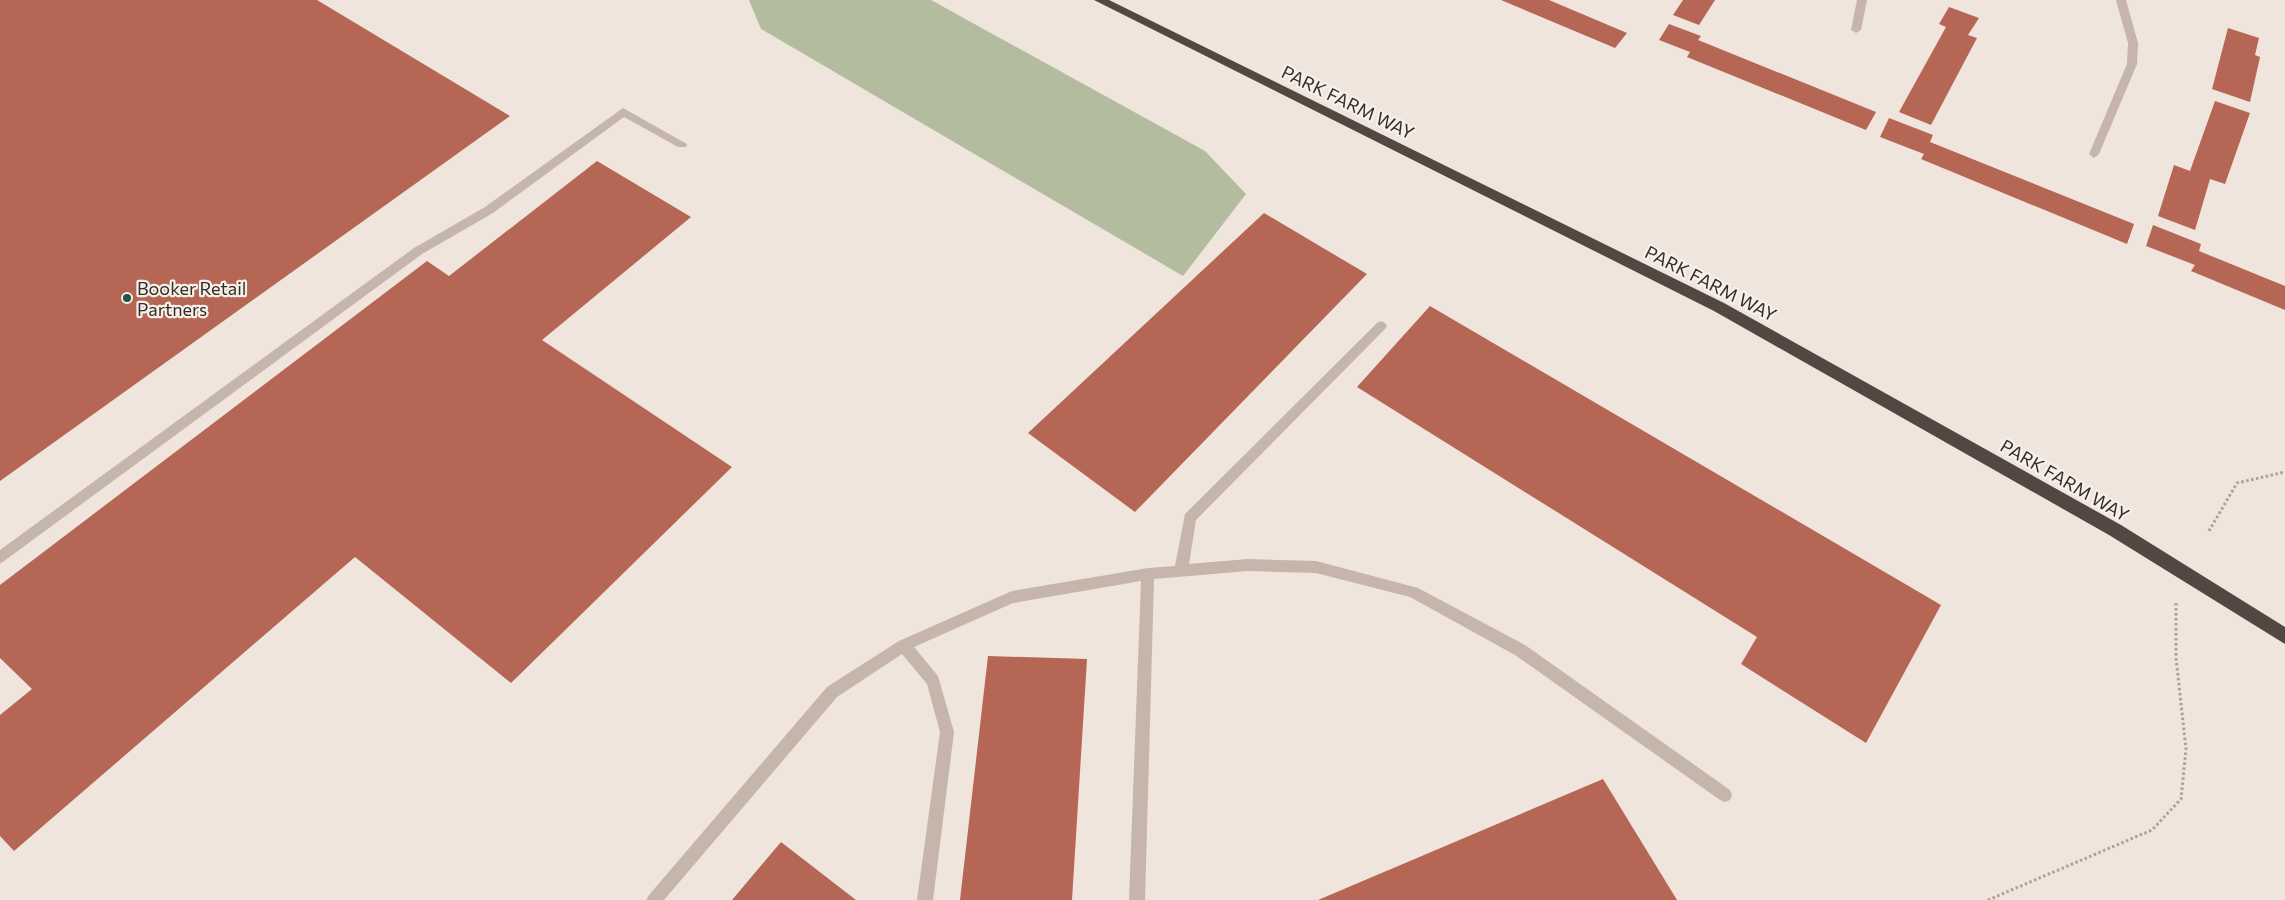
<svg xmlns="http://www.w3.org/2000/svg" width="2285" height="900" viewBox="0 0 2285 900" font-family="Commissioner,sans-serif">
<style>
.green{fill:#b4bc9f}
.building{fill:#b66654}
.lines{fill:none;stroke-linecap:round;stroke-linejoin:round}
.path{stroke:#b19f95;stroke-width:3;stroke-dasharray:2.5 2.5;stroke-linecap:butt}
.minor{fill:#c5b5ab;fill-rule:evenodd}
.highway{fill:#544641;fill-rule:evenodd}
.poi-dot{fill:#245050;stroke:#f7f0e9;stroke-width:2}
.labels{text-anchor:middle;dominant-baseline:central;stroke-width:4.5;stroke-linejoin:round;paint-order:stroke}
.street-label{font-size:18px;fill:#342c29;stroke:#f7f0e9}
.poi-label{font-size:18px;fill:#342c29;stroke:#f7f0e9;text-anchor:start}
</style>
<rect width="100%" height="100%" fill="#efe5dd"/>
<path class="green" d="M749,0H931L1205,151L1246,194L1183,276L761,29Z"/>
<path class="building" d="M0,0H317L510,116L0,481Z
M1501,0H1549L1627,33L1615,48Z
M1683,0H1715L1699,25L1673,15Z
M1949,7L1979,18L1968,35L1977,38L1931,125L1899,112L1946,27L1939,24Z
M1669,24L1701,36L1698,40L1876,112L1866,130L1687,57L1690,52L1659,40Z
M2228,28L2259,38L2255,55L2260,57L2250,102L2212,89Z
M2215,101L2250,113L2225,184L2210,179L2195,230L2158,216L2174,165L2190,171Z
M1889,118L1933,135L1930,142L2134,224L2127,244L1921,159L1924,154L1880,137Z
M597,161L691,217L542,340L732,467L511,683L355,557L14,851L0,836V715L32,689L0,658V585L427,261L449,276Z
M1264,213L1367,274L1135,512L1028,433Z
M2153,225L2201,244L2199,251L2285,286V310L2191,271L2195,265L2146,246Z
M1430,306L1941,605L1866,743L1741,664L1757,637L1357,387Z
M988,656L1087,659L1072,900H960Z
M1603,779L1677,900H1318Z
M781,842L856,900H732Z"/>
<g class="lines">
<path class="path" d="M2209,531L2237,483L2285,472
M1988,900L2152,830L2181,799L2186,749L2176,658V601"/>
<path class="minor" d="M1857,0H1867L1861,30L1856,33L1851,30Z
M2116,0H2126L2138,43L2137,64L2099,154L2094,158L2089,154L2127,64L2128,43Z
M623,108L687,144L686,147H678L624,117L493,213L422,254L0,564V550L414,248L485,207Z
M1381,321L1385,323L1387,326L1385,329L1196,520L1189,564L1248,559L1316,561L1418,588L1525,645L1730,790L1732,795L1730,800L1725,802L1720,800L1515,655L1410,597L1316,573L1248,571L1154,579L1145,900H1129L1141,581L1013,603L914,647L938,676L954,732L933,900H917L940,732L927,684L902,654L837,697L664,900H646L649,895L827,687L899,641L1012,591L1148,568L1175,566L1185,514L1377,323Z"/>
<path class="highway" d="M1094,0H1109L1724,303L2121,525L2285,627V644L2109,535L1714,311Z"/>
</g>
<circle class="poi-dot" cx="127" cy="298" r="5"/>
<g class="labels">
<g class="street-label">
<text transform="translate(1348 102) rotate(26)">PARK FARM WAY</text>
<text transform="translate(1711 283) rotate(27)">PARK FARM WAY</text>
<text transform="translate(2065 480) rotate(30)">PARK FARM WAY</text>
</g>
<g class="poi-label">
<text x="137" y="288">Booker Retail<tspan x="137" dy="21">Partners</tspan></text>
</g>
</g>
</svg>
